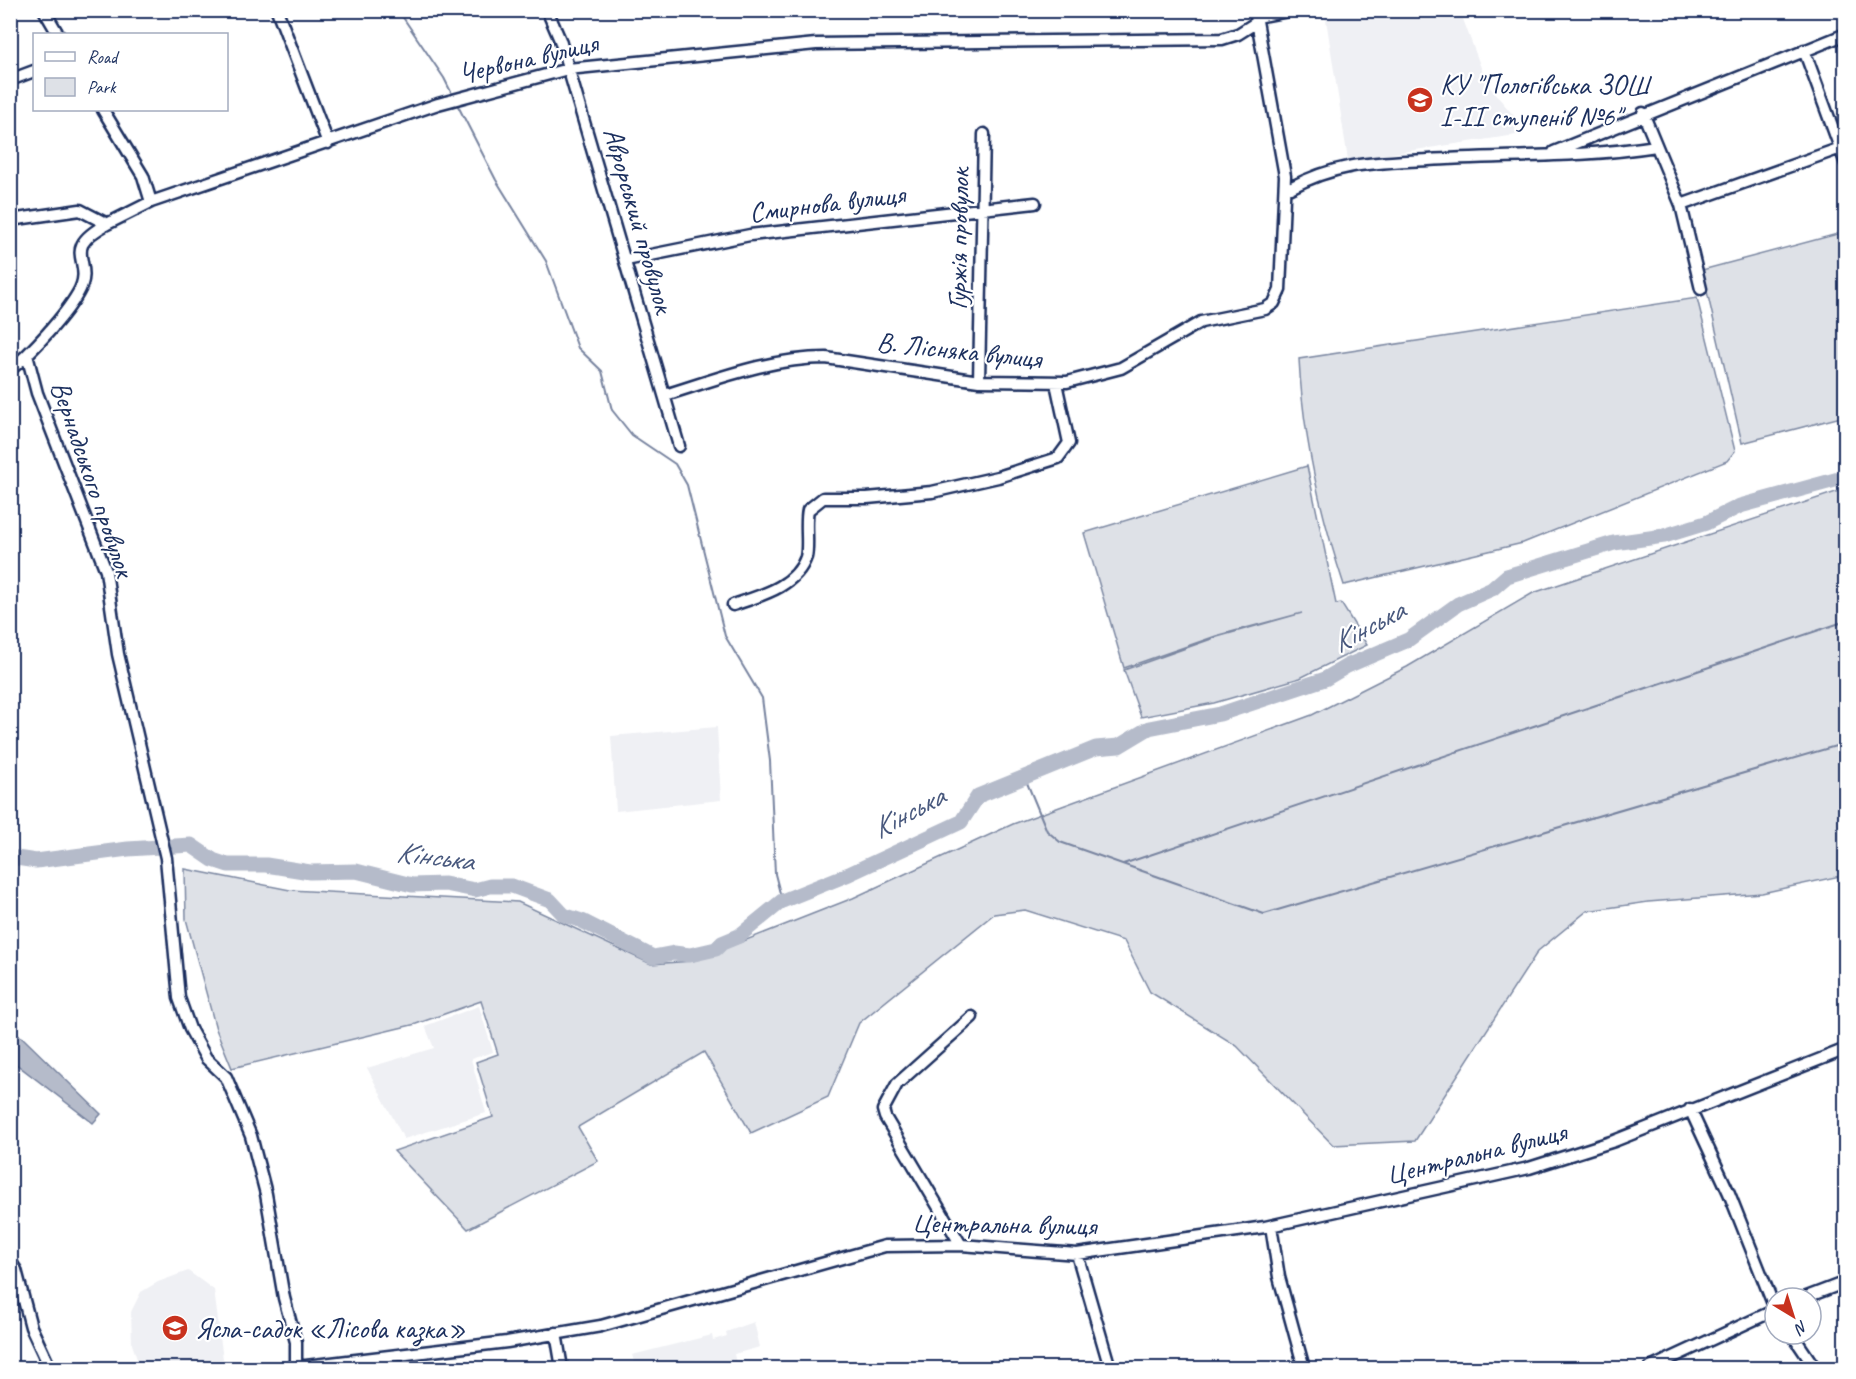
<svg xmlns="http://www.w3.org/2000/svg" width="1856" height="1379" font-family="Caveat,sans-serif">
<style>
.built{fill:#eff0f4}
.green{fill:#dee1e7;stroke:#7c88a2;stroke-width:1.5}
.water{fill:#b5bbca;stroke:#77839f;stroke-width:1.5}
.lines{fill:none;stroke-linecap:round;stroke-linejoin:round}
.stream{stroke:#77839f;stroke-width:2}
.river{stroke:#b5bbca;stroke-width:15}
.minor-casing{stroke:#1b2f5e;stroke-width:15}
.minor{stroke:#fff;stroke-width:10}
.labels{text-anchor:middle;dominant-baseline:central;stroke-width:4.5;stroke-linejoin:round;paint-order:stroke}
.street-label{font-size:28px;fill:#1b2f5e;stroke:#fff}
.poi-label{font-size:28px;fill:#1b2f5e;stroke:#fff;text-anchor:start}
.water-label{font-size:30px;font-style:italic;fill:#49597e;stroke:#fff}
</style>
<rect width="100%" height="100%" fill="#fff"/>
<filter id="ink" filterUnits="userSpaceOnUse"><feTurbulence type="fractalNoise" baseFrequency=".0167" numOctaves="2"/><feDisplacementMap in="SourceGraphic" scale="12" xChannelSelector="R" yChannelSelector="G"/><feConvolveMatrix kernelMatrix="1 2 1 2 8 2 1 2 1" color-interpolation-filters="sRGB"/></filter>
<g filter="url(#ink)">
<path class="built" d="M1336,11H1460L1487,84L1514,116L1516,135L1348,160L1325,13Z
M717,727L721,800L616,811L611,736Z
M479,1006L493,1052L471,1059L486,1113L404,1139L367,1068L434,1048L425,1026Z
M188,1271L214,1290L224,1367L140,1368L132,1344L131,1312L141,1292L158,1282Z
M754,1322L760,1347L734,1354L737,1368H700L698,1360L673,1366V1368H636L632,1355L712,1335L713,1340L727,1336L726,1332Z"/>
<path class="green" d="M1845,232V416L1742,443L1702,270Z
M1697,298L1735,451L1727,461L1523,543L1344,585C1320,513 1303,436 1299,359Z
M1307,466L1336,604L1341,603L1367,645L1300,678L1214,703L1141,717L1124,670L1217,637L1302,613L1216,636L1124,668L1084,533Z
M1845,489V875L1762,893L1648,902L1587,911L1538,951L1415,1141L1333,1145L1237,1046L1150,992L1124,941L1025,910L994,914L859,1023L828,1097L751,1133L704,1052L578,1127L598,1161L468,1229L394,1151L493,1117L476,1062L498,1054L481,1001L416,1024L232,1068L216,1029L186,919L185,869L290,890L518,902L651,964L693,961L853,898L1013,824L1312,715L1407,667L1533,593Z"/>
<path class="water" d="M10,1031L22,1037L101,1114L93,1123L11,1060Z"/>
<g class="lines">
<path class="stream" d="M398,10L444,78L453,96
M457,104L496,180L546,261L578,348L602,371L612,410L632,435L675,464L687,485L725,636L762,698L770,761L775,874L782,901
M1025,778L1047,831L1060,842L1264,914L1846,743
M1123,864L1846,621"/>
<path class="river" d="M10,857L36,861L128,849L191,845L213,860L228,865H266L310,872L356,871L412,885L445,884L475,890L490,886H512L550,900L564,915L582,921L653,957L674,953L690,955L716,949L722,943L739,936L782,901L849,874L961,822L978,796L1096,748L1119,746L1149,728L1220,714L1325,679L1347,666L1408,640L1458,604L1492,589L1507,576L1614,543L1664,536L1706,523L1740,506L1846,477"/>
<defs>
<path id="minor" d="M44,10L58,34
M277,10L328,143
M547,10L560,40L679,446
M1257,17L1294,10
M1804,50L1846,164
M10,80L34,71
M103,110L143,176L151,202
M1643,113L1681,205L1701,289
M1554,152L1846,34
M1285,188H1290C1339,162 1374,163 1428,160C1504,155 1581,158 1656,146
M1681,205L1838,149
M10,220L80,210L107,224L151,202L438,104L568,69L816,44L1222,39L1238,34L1257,22
M626,260L750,235L1035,203
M27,355L37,393L106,571L118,654L166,858L179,998L190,1029L206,1058L226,1077L251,1136L266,1194L284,1298L296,1342V1367
M10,370C31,353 65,316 78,293C97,260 57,251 107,224
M979,381L984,134
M665,395C717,379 770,358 826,358L979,381L1067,382L1121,368L1201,322L1265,309L1274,303L1280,290L1285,176L1255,10
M733,605C759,596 796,587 806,557C809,546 805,523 808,510L823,498H867L932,492L998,477L1058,458L1069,443L1056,383
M1690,1109L1729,1193L1775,1309
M1271,1226L1279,1277L1304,1368
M961,1245L885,1117L883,1110L897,1084L972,1017
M1077,1254L1110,1368
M10,1261L16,1270L31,1327L50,1368
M1804,1298L1846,1282
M556,1333L562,1368
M1792,1334L1815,1368
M289,1368L507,1342L601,1326L885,1246L961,1245L1077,1254L1265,1227L1529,1168L1614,1141L1846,1049
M1650,1368L1775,1310"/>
</defs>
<use href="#minor" class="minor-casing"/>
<use href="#minor" class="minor"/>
</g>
</g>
<defs>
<symbol id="school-disc" viewBox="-11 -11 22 22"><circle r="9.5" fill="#c8321e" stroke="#fff"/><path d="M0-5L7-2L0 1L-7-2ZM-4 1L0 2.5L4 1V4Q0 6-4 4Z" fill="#fff"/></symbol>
</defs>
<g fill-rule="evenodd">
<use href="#school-disc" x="1405" y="85" width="30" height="30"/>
<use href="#school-disc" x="160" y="1313" width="30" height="30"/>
</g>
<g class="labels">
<g class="street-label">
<text transform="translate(528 58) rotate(-13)">Червона вулиця</text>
<text transform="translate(827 203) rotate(-7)">Смирнова вулиця</text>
<text transform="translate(639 220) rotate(74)">Аврорський провулок</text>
<text transform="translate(958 239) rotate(-89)">Гуржія провулок</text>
<text transform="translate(959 350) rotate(6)">В. Лісняка вулиця</text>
<text transform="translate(93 479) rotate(71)">Вернадського провулок</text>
<text transform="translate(1476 1153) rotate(-14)">Центральна вулиця</text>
<text transform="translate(1004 1224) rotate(1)">Центральна вулиця</text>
</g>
<g class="poi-label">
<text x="1440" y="84">КУ "Пологівська ЗОШ<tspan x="1440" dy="32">І-ІІ ступенів №6"</tspan></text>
<text x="195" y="1328">Ясла-садок «Лісова казка»</text>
</g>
<g class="water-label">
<text transform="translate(1368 626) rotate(-28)">Кінська</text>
<text transform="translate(908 812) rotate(-28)">Кінська</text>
<text transform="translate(435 856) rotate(7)">Кінська</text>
</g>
</g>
<rect width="1856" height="1379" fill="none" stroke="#fff" stroke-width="36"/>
<rect x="18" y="18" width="1820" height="1343" fill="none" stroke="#1b2f5e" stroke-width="2" filter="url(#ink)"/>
<rect x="33" y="33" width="195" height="78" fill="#ffffff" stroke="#a4acbf" stroke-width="1.5"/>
<rect x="45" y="52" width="30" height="9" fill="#ffffff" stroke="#a4acbf" stroke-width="1.5"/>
<text x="87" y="63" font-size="18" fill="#1b2f5e">Road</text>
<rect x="45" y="78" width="30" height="18" fill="#dee1e7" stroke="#a4acbf" stroke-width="1.5"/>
<text x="87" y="93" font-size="18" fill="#1b2f5e">Park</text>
<g transform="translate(1793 1316) rotate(142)"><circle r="28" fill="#ffffff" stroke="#a4acbf" stroke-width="1.5"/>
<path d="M0-4.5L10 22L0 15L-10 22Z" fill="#c8321e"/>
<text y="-9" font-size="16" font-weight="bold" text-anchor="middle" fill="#1b2f5e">N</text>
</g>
</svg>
